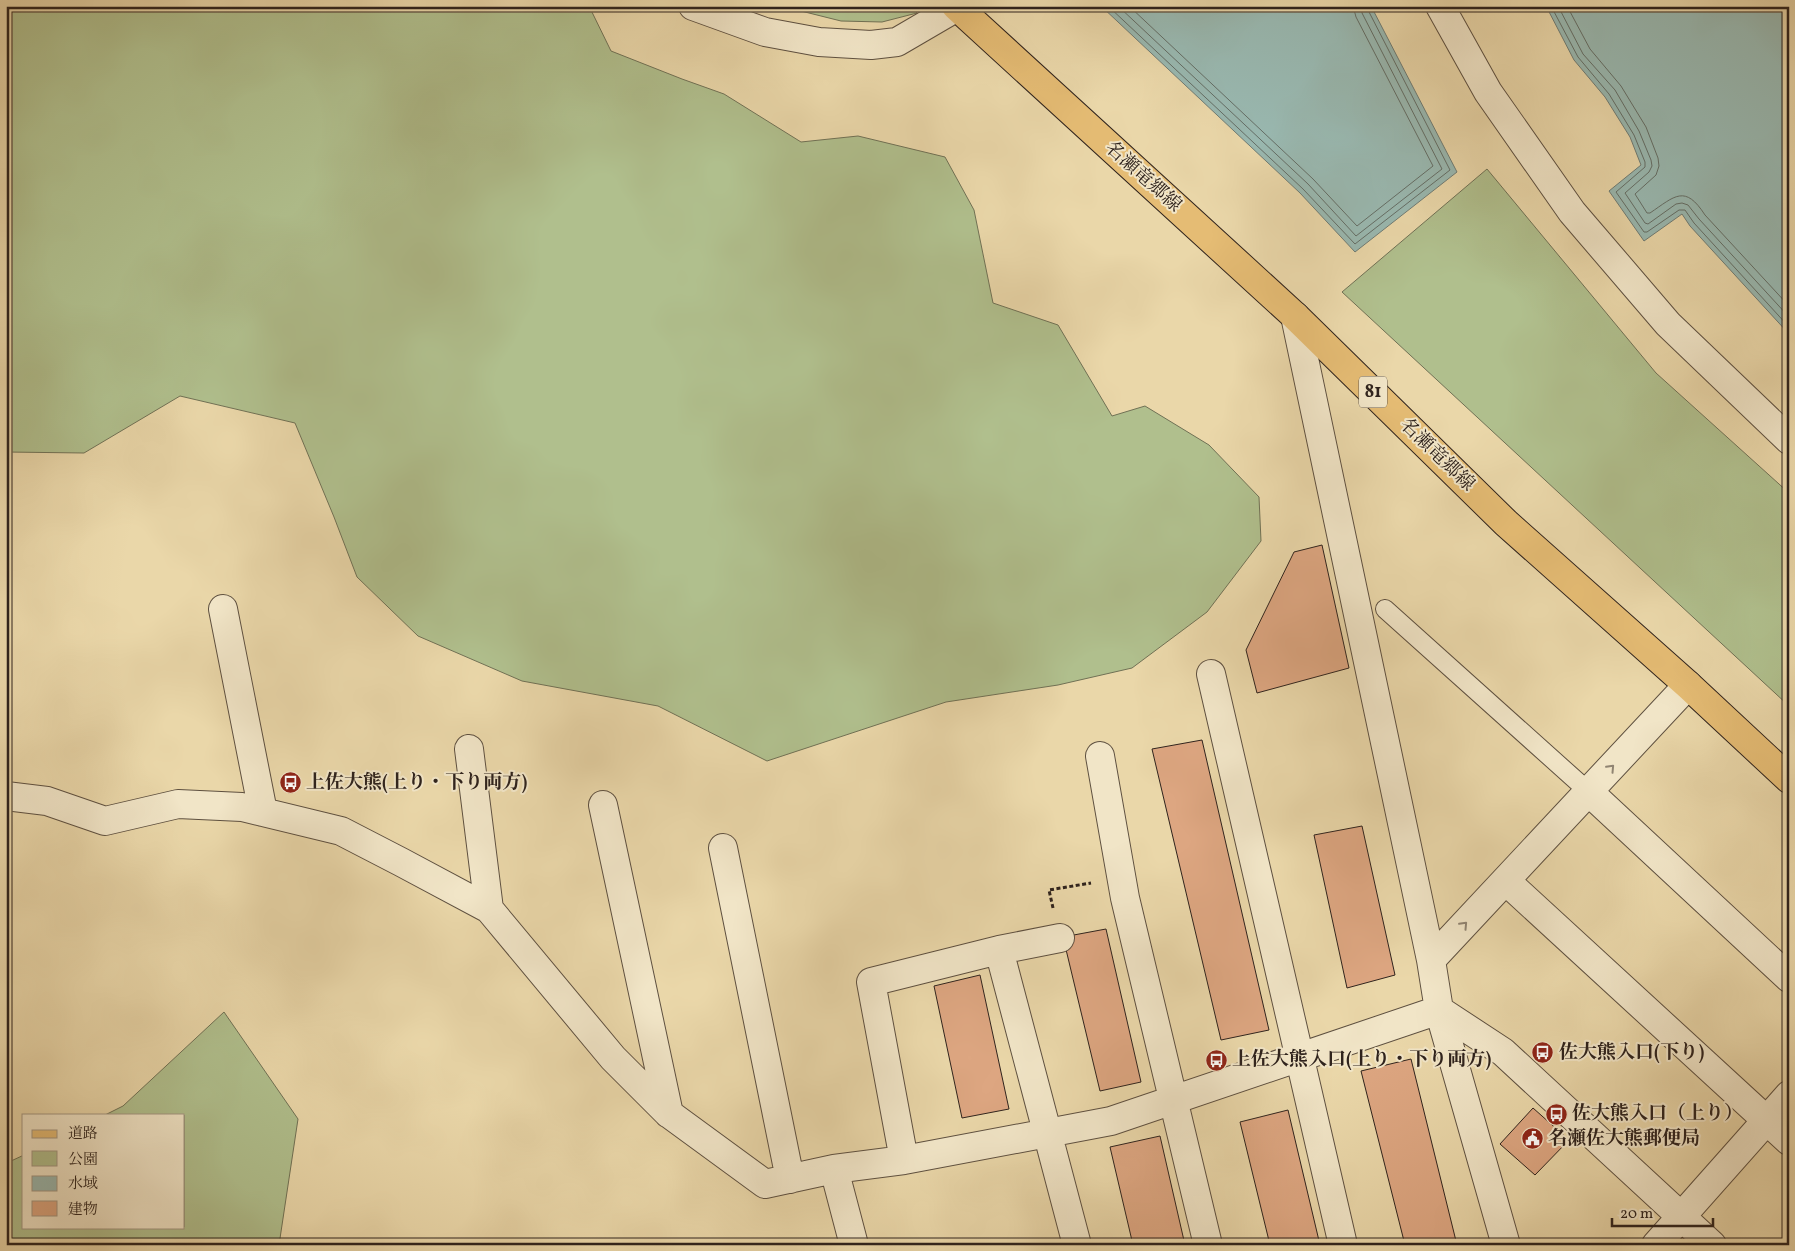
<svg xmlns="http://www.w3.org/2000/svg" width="1795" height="1251" font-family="Vollkorn,'Noto Serif JP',serif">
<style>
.green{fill:#b0bf8d;stroke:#707155}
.water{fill:#99b8b0;stroke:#6f7c75}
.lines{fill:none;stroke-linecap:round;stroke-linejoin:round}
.shore{stroke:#646e66;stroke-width:1}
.building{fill:#dda681;stroke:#2f231d}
.service-casing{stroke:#5e5040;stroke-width:20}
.minor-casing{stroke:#5e5040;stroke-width:30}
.tertiary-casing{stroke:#5e5040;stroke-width:30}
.primary-casing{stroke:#2f231d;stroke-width:30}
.path{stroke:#2f231d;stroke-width:3;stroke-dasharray:4 2.5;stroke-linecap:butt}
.service{stroke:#f1e5c7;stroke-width:18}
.minor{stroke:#f1e5c7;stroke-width:28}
.tertiary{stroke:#f1e5c7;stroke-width:28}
.primary{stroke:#e5bc74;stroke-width:28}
.oneway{stroke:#908472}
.labels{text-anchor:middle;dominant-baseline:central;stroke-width:4;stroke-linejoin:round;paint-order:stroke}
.shield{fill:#f1e5c7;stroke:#695d50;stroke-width:1}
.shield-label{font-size:18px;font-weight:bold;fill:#2f231d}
.street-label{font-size:19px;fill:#2f231d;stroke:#f1e5c7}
.poi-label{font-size:19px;font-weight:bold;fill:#2f231d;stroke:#f1e5c7;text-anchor:start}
</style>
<rect width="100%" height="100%" fill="#ead7a9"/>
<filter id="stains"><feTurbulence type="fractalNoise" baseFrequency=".004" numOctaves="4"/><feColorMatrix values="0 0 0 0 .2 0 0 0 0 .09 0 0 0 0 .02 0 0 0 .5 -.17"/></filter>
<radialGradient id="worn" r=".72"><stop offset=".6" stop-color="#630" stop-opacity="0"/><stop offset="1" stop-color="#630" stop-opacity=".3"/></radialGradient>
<path class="green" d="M6,6H589L611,51L682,79L724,94L801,142L858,136L945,157L974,210L993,303L1058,325L1112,416L1145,406L1209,445L1259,497L1261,541L1207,612L1132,668L1058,685L946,702L767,761L658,706L522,681L418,636L357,577L334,517L295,423L180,396L84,453L6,452Z
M781,6H910L917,13L882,22L841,21Z
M1487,169L1656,373L1789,493V706L1342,292Z
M224,1012L298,1119L279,1245H6V1170L11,1161L24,1155V1227H184V1115H105L123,1106Z"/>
<path class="water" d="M1101,6H1371L1457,172L1355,252L1300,193Z
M1546,6H1789V334L1690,226L1682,214L1644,241L1609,191L1641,165L1630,137L1605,97L1574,60Z"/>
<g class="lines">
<path class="shore" d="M1108,6L1303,189L1355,244L1450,170L1368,10L1367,6
M1118,6L1308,184L1356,236L1442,169L1362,13L1361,6
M1129,6L1313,179L1357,226L1433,166L1356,17L1353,6
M1551,6L1578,57L1609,94L1634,135L1645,162V167L1616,192L1644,232H1647L1679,210H1685L1694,223L1789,327
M1558,6L1583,54L1615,90L1639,131L1651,160L1652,166L1649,172L1625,193L1645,223L1648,224L1676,204L1682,203L1688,205L1699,219L1789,317
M1567,6L1590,49L1621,86L1646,127L1658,158L1659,166L1656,175L1635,194L1647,213H1650C1675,196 1685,184 1705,215L1789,306"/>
</g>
<path class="building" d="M1322,545L1349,668L1257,693L1246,650L1294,552Z
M1202,740L1269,1030L1221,1040L1152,749Z
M1362,826L1395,975L1347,988L1314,835Z
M1106,929L1141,1082L1100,1091L1063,937Z
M980,975L1009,1109L962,1118L934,986Z
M1411,1059L1457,1245H1405L1361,1071Z
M1533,1108L1569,1140L1535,1175L1500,1144Z
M1288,1110L1320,1245H1270L1240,1122Z
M1160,1136L1185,1245H1133L1110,1147Z"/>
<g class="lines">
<defs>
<path id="service" d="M1385,609L1589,792"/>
<path id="minor" d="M693,6L765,32L819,42L871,45L897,42L957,7
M1295,316L1431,960L1439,1010L1506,1245
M223,609L263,812
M1211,674L1343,1245
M469,749L489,909
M1100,756L1125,898L1208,1245
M1589,792L1789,978
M6,796L47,801L105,821L178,804L242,807L341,831L401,862L489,909L613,1058L668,1113L765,1184L834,1169L904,1160L1111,1121L1439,1010
M603,805L669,1114
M723,848L790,1179
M1506,881L1789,1141
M999,950L1077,1245
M1431,960L1688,685
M1439,1010L1503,1052L1712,1245
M904,1160L871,982L999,950L1060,938
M834,1169L854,1245
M1656,1245L1789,1095"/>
<path id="tertiary" d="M1440,6L1488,92L1572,212L1668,324L1789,440"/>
<path id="primary" d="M956,6L1295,316L1506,523L1688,685L1789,779"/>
</defs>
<use href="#service" class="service-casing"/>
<use href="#minor" class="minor-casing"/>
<use href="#tertiary" class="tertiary-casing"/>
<use href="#primary" class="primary-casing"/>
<path class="path" d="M1053,908L1049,890L1091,883"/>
<use href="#service" class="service"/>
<use href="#minor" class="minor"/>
<use href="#tertiary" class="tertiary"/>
<use href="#primary" class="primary"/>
</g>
<defs><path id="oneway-chevron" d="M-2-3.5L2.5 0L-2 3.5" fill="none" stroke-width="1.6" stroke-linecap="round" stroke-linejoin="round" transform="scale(1.25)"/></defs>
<g class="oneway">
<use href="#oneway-chevron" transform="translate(1611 768) rotate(-47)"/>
<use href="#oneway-chevron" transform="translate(1464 925) rotate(-47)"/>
</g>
<defs>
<symbol id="bus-disc" viewBox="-11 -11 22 22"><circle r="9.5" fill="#8f2418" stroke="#f1e5c7"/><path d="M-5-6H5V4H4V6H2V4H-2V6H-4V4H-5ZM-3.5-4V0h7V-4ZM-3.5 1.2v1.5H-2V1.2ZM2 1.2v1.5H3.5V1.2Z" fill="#fff"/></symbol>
<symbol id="civic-disc" viewBox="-11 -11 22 22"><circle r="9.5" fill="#8f2418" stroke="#f1e5c7"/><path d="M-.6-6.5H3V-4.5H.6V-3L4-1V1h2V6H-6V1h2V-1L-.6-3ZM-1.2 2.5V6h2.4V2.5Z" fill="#fff"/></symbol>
</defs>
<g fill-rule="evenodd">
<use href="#bus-disc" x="278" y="770" width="25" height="25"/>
<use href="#bus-disc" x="1530" y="1040" width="25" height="25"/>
<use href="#bus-disc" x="1204" y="1048" width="25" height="25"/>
<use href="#bus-disc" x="1544" y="1102" width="25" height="25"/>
<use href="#civic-disc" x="1520" y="1126" width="25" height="25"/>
</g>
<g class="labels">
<rect class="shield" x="1359" y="376.5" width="28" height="31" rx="4"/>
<g class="shield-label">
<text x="1373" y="392">81</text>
</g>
<g class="street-label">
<text transform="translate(1143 177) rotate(42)">名瀬竜郷線</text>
<text transform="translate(1437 455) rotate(44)">名瀬竜郷線</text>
</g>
<g class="poi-label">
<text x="306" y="783">上佐大熊(上り・下り両方)</text>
<text x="1559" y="1053">佐大熊入口(下り)</text>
<text x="1232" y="1060">上佐大熊入口(上り・下り両方)</text>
<text x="1572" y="1114">佐大熊入口（上り）</text>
<text x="1548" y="1139">名瀬佐大熊郵便局</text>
</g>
</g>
<rect width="1795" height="1251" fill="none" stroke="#ead7a9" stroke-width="25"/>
<rect x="8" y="8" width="1780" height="1236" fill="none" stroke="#2f231d" stroke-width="2.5"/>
<rect x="12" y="12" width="1770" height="1226" fill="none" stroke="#2f231d"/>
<rect x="22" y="1114" width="162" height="115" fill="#f1e5c7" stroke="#a39783"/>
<rect x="32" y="1130" width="25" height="8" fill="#e5bc74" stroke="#a39783"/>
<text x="68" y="1138" font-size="15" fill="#2f231d">道路</text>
<rect x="32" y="1151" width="25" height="15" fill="#b0bf8d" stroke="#a39783"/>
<text x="68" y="1164" font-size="15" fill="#2f231d">公園</text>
<rect x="32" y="1176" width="25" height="15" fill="#99b8b0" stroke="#a39783"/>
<text x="68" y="1188" font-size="15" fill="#2f231d">水域</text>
<rect x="32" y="1201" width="25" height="15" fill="#dda681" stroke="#a39783"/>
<text x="68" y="1214" font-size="15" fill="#2f231d">建物</text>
<path d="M1612 1218v8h101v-8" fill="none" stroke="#2f231d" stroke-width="2.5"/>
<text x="1620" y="1218" font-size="15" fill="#2f231d" stroke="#f1e5c7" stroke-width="4" paint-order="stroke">20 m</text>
<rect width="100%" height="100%" filter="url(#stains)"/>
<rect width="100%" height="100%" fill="url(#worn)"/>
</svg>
